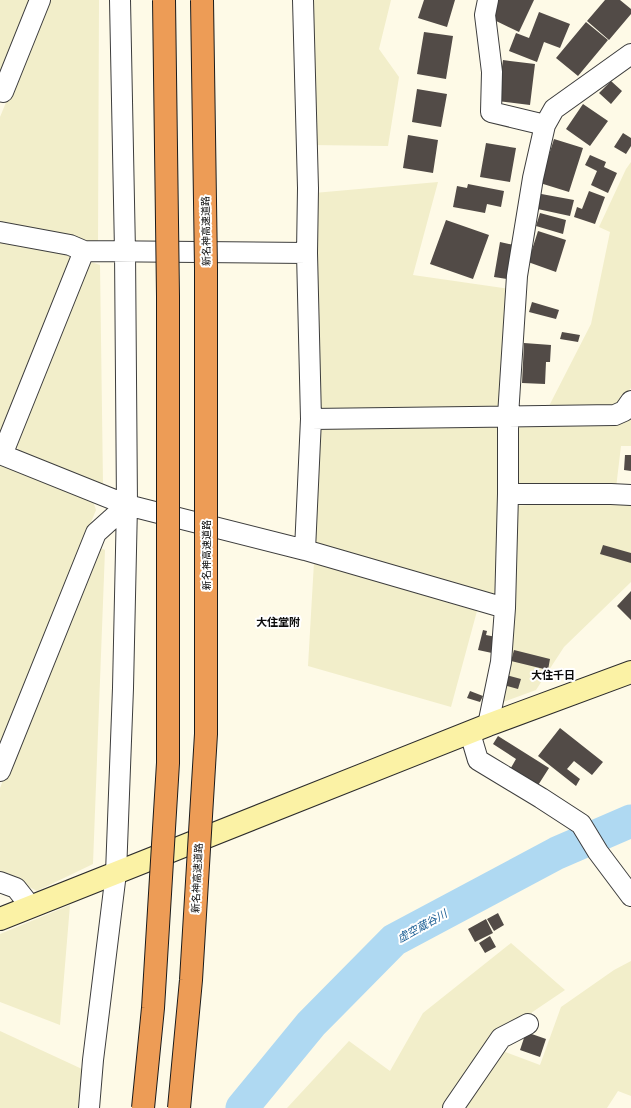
<svg xmlns="http://www.w3.org/2000/svg" width="631" height="1108" font-family="Merriweather,'Noto Sans JP',serif">
<style>
.farmland{fill:#f2eeca}
.lines{fill:none;stroke-linecap:round;stroke-linejoin:round}
.river{stroke:#afd9f2;stroke-width:33}
.building{fill:#524b47}
.street-casing{stroke:#3d3d3d;stroke-width:22}
.secondary-casing{stroke:#2c2c2c;stroke-width:24}
.street{stroke:#fff;stroke-width:20}
.secondary{stroke:#fbf2a5;stroke-width:22}
.highway-bridge-casing{stroke:#1b1b1b;stroke-width:24;stroke-linecap:butt}
.highway-bridge{stroke:#ed9c56;stroke-width:22}
.labels{text-anchor:middle;dominant-baseline:central;stroke-width:4;stroke-linejoin:round;paint-order:stroke}
.street-label{font-size:10px;fill:#0a0a0a;stroke:#fff}
.neighbourhood-label{font-size:11px;font-weight:bold;fill:#0a0a0a;stroke:#fff}
.water-label{font-size:11px;font-style:italic;fill:#1b5e94;stroke:#fff}
</style>
<rect width="100%" height="100%" fill="#fefae7"/>
<path class="farmland" d="M0,0H31L8,59L0,70Z
M48,0H99L98,244L0,223V117Z
M308,0H391L379,49L399,77L388,146L310,145Z
M631,162V388L616,407L549,406L591,324L610,232L599,227L626,169Z
M438,182L413,275L510,289L501,412L315,414L314,193Z
M0,237L67,252L72,260L4,428L0,432Z
M88,261L100,265L103,484L19,451L14,440Z
M631,406V446H621L616,488L514,490L515,418Z
M501,426L498,603L316,549L315,428Z
M0,461L92,498L96,510L0,748Z
M599,500L631,501V582L564,647L536,690L498,704L513,506Z
M96,546L105,550L93,864L37,891L0,872V788Z
M314,562L477,611L451,707L308,666Z
M70,905L60,1025L0,1002V934Z
M511,943L565,990L500,1034L445,1108H287L349,1041L390,1071L423,1013Z
M631,961V1096L618,1091L607,1108H456L500,1050L540,1065L561,1007L614,970Z
M0,1031L82,1069L78,1108H0Z"/>
<g class="lines">
<path class="river" d="M242,1108L311,1024L394,940L557,853L631,821"/>
</g>
<path class="building" d="M424,0H455L447,27L418,18Z
M498,0H534L519,32L490,18Z
M605,0H620L631,9V14L609,40L587,21Z
M539,12L570,24L560,48L544,42L537,62L509,51L516,33L529,38Z
M586,22L608,40L578,76L556,58Z
M424,32L453,36L446,79L417,74Z
M503,60L535,64L530,105L497,101Z
M611,81L622,91L611,104L599,93Z
M417,89L447,94L441,127L412,122Z
M583,104L608,121L590,146L566,129Z
M623,133L631,138V146L626,154L614,147Z
M408,135L438,140L433,173L403,168Z
M554,139L583,148L569,192L540,183Z
M486,143L516,148L510,182L480,177Z
M590,155L606,162L604,167L617,173L608,193L591,185L597,171L585,165Z
M468,184L504,191L501,207L487,204L485,213L453,207L457,186L467,188Z
M589,191L605,197L595,224L574,217L577,207L582,209Z
M536,193L574,200L570,216L533,208Z
M540,213L566,220L563,234L536,226Z
M446,220L489,235L473,279L430,264Z
M538,231L566,240L556,272L528,262Z
M500,242L514,245L507,279L494,277Z
M532,302L559,310L556,319L529,312Z
M562,332L580,335L578,342L560,339Z
M524,343L551,345L550,362H546L545,384L522,383Z
M625,455H631V471L624,470Z
M603,545L631,553V563L600,554Z
M631,591V620L617,606Z
M483,630L487,631L486,635L496,637L492,653L478,650Z
M514,650L550,659L548,670L511,661Z
M506,675L521,679L518,689L503,685Z
M470,691L483,696L480,702L467,698Z
M560,728L603,762L592,775L574,761L567,769L580,779L576,786L538,756Z
M498,736L549,768L535,790L508,773L516,759L493,744Z
M498,913L504,925L494,931L487,919Z
M486,919L493,933L475,942L468,929Z
M490,936L496,947L485,953L479,943Z
M526,1032L546,1039L540,1057L520,1050Z"/>
<g class="lines">
<defs>
<path id="street" d="M303,0L308,188L307,253L311,419L615,415L624,411L631,401
M488,0L485,15L492,72L491,112L545,125
M0,91L3,92L40,0
M0,232L70,245L84,251L2,455
M84,251L307,253
M0,454L127,505L305,550L505,608
M508,494H611L631,495
M305,550L311,419
M488,725L501,662L505,608L508,494V416L517,276L533,178L545,125L554,109L631,54
M470,733L478,760L541,798L581,824L598,852L631,896
M0,771L96,533L127,505
M0,882L16,888L31,907
M89,1108L93,1060L116,873L123,688L127,505L125,251L120,0
M453,1108L501,1038L528,1024"/>
<path id="secondary" d="M0,919L488,725L631,672"/>
</defs>
<use href="#street" class="street-casing"/>
<use href="#secondary" class="secondary-casing"/>
<use href="#street" class="street"/>
<use href="#secondary" class="secondary"/>
<defs>
<path id="highway-bridge" d="M143,1108L153,1008L168,763V296L164,0
M179,1108L191,980L206,734V268L202,0"/>
</defs>
<use href="#highway-bridge" class="highway-bridge-casing"/>
<use href="#highway-bridge" class="highway-bridge"/>
</g>
<g class="labels">
<g class="street-label">
<text transform="translate(206 231) rotate(-91)">新名神高速道路</text>
<text transform="translate(206 555) rotate(-90)">新名神高速道路</text>
<text transform="translate(197 878) rotate(-87)">新名神高速道路</text>
</g>
<g class="neighbourhood-label">
<text x="278" y="622">大住堂附</text>
<text x="553" y="675">大住千日</text>
</g>
<g class="water-label">
<text transform="translate(422 926) rotate(-29)">虚空蔵谷川</text>
</g>
</g>
</svg>
